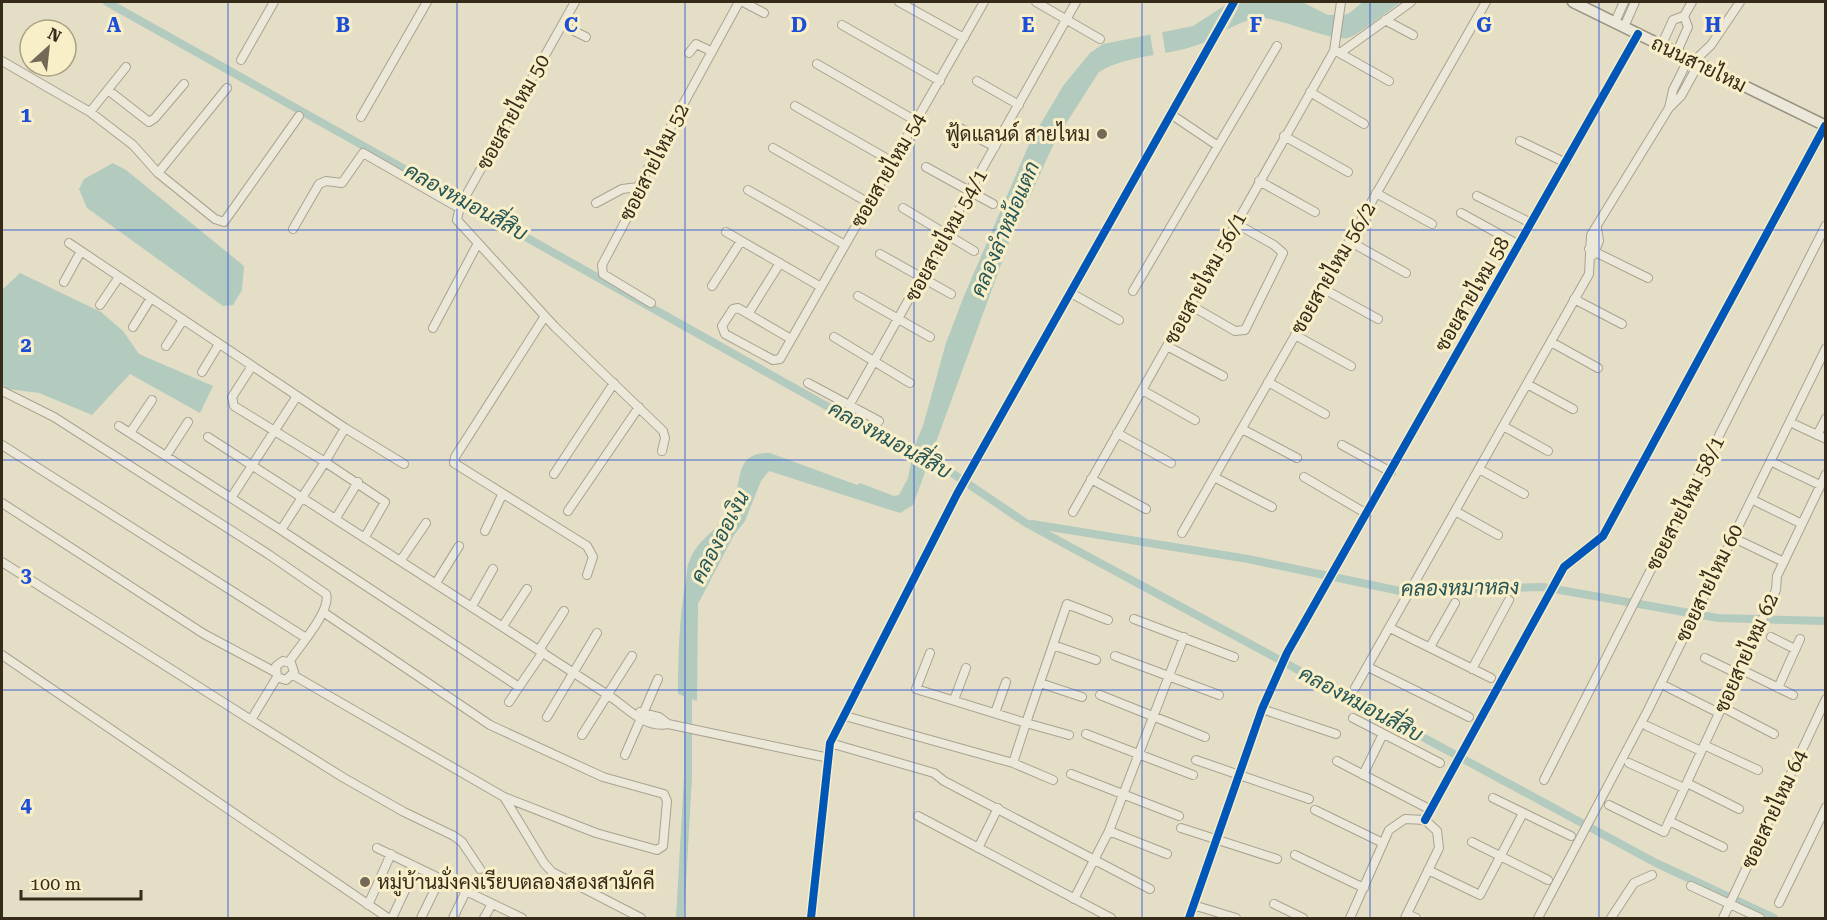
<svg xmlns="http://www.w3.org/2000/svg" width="1827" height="920" font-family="'Roboto Serif',Sarabun,serif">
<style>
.water{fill:#b3cabe}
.pier{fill:#e4dec6}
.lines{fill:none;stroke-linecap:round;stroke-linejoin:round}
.canal{stroke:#b3cabe;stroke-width:8}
.minor-casing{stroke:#a8a290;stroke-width:10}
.secondary-casing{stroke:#989180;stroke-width:13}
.minor{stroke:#ebe7d9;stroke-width:8}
.secondary{stroke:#ebe7d9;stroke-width:10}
.cycleway-casing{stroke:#f8efc9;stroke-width:11}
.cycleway{stroke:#0057b8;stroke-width:8}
.grid{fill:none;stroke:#1d4ed8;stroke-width:1.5;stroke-opacity:0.55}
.poi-dot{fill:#736956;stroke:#f8efc9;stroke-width:2}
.labels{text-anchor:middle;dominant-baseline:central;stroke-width:6;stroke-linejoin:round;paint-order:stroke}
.street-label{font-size:20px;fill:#362a19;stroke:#f8efc9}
.poi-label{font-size:20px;fill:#362a19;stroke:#f8efc9;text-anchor:end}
.water-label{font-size:21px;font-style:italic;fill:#275657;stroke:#f8efc9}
.grid-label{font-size:20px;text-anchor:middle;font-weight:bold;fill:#1d4ed8;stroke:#f8efc9;stroke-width:6;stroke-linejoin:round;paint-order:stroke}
</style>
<rect width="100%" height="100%" fill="#e4dec6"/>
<path class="water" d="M1245,2H1302L1328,15L1348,14L1363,2H1401C1389,10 1360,34 1348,38C1335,42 1284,20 1264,18C1243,17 1222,34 1205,42C1171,57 1130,53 1099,72L1056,139L1010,240L913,505L900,513L769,471L761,481L745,521L734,535L698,604L697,701L678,694C678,656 679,622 685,585C687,577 686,569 689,562C698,535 725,529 734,500C742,477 736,452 770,453L857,485L860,483L894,496L899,495L908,478L914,447L923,426L946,343L964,296L1030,142L1063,86L1090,53L1103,44L1193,26L1224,6Z
M113,163L126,170L244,266L242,290L233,305L223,306L87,208L79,189L84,179Z
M20,273L101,312L123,331L139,354L213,386L200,413L130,374L92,415L39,393L8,389L2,384V290Z"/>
<path class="pier" d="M1226,3L1238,8L1224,35L1207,44L1204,43Z
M1162,31L1166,56L1154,58L1150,33Z"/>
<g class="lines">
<path class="canal" d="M107,2L921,459L952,473L1026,523L1656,863L1774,918
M1032,524L1248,559L1400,591L1543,587L1718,618L1826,621
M680,918L688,777V688"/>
<defs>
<path id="minor" d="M575,2L460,206L457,220L555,327L663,431L665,438L662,451
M743,2L764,13
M899,2L964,38
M1036,2L1100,39
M1385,20L1413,35
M1615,22L1624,2
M562,25L586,37
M842,25L940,81
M1624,27L1635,2
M1661,46L1673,20L1684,16L1692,2
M1336,51L1389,81
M689,53L696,44L711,51
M1340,53L1411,2
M1676,54L1688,27L1684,16
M241,60L274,2
M2,61L90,112L126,67
M1693,62L1711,45L1740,2
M817,64L916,121
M977,81L1019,105
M108,90L149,122L155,118L184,84
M1310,92L1364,124
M795,106L893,162
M1669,108L1673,90L1688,60
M90,112L133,145L158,173L227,88
M361,117L427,2
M952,124L995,147
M1284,136L1348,172
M1520,141L1566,163
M1218,146L1277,46
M773,148L869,203
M926,167L993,204
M158,173L215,219L224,222L299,116
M1259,181L1315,212
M748,190L845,245
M1376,193L1432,224
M1477,196L1531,223
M596,203L622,189L638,187
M903,208L974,251
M1461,213L1519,245
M293,229L319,184L326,181L342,183L363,153L459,208
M726,232L821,287
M1349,241L1406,273
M69,243L345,428L404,464
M1589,249L1648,278
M880,254L951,294
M1593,255L1599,241L1597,228
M64,282L81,251
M712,286L741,241
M1322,288L1378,319
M1133,291L1218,146L1172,115
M1071,293L1119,320
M858,296L930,337
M1574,299L1622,324
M651,303L603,274L602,265L635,203L638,187L739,2
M100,305L119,277
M1190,305L1235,331L1245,330L1283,253L1274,245L1235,223
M748,314L780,263
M545,316L455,457L454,463L587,546L593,557L587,575
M133,327L151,298
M433,328L478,243
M1295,335L1351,366
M834,337L910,383
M791,339L738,308L733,309L722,326L725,334L773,360L780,359L984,2
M1551,342L1598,368
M166,346L183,320
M1167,346L1223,376
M252,366L232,397L234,406L325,462L345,428
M202,372L219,344
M1268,382L1325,414
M808,383L879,421
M1527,384L1573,409
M1142,390L1195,420
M2,391L54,417L268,554L326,594C332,610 298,648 289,662
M850,404L1076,2
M1796,425L1826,439
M119,426L281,530
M1503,426L1548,451
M1242,429L1297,458
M130,433L152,400
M1117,433L1171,463
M1817,435L1826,418
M208,437L608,695C627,707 644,729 668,724L829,758
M2,445L306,638
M1342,445L1391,472
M166,456L188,422
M1776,464L1820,485
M1479,469L1524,494
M554,474L614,383
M1214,477L1272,507
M1304,477L1367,514
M1091,479L1146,509
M231,498L297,396
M1757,502L1802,524
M2,503L204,634L275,672
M568,511L639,407
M1455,511L1498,535
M1073,512L1334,51L1341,2
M336,518L358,482
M485,531L502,495
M1182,533L1486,2
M365,537L385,502L325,462L281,530L519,687L543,652
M1738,540L1784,562
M401,560L426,523
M2,562L251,720
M436,583L459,546
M472,606L493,569
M323,612L490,725L603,777L664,794L667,801L663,846L657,850L596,833L504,797
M1134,619L1234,657
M503,626L527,589
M1390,628L1491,678
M1771,637L1795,649
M1053,645L1096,660
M1430,647L1455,603
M539,650L564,611
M930,653L916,689L1026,723L1013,763
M2,655L388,918
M1115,656L1219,695
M1705,658L1738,674
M1368,667L1469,717
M1472,669L1509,600
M1740,669L1793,695
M293,675L504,797L544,863L552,872L641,918
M277,677L286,680L294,672L291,663L283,661L276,666L277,677L251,720L344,778L404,812L454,836L462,842L480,869
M1040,683L1082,697
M1667,687L1719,713
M1355,688L1589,274L1591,235L1669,108L1681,96L1698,65
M1778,688L1800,639
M1100,695L1205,737
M954,700L966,668
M509,702L519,687
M1722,707L1774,734
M1262,709L1336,734
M640,712L659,717L668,724
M995,713L1006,682
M845,716L1013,763L1053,780
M547,717L597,633
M1353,718L1440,763
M1647,726L1701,751
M1086,734L1193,775
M582,735L632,656
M1069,735L1026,723L1067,604L1108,620
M830,743L934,773L944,781L1150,889
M1704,745L1758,770
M625,755L658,679
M1196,760L1309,799
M1337,761L1431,810
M1629,763L1684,788
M1071,774L1179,816
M1363,775L1383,734
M1544,780L1826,225
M1687,783L1739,809
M1493,798L1571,836
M1609,805L1664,832L1776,590L1777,576L1826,474
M1315,810L1383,843
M918,816L1111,918
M1425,820L1564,567L1603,536L1825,126
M1669,821L1723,847
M1181,828L1277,859
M1109,831L1167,854
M1472,842L1548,880
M377,848L522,918
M978,848L998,808
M1295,855L1364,888
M1428,870L1480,895L1523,813
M1691,886L1760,918
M1074,899L1109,831L1184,637
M1779,903L1826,807
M1274,904L1303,918
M368,905L391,854
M1193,905L1236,918
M1407,914L1416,918
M392,918L416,867
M421,918L440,879
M453,918L466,891
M484,918L492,904
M811,918L830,743L957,494L1234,2
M1189,918L1262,709L1287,653L1638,34
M1350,918L1389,830L1405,819L1425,820L1437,831L1439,848L1405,918
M1538,918L1648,710L1826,348
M1611,918L1634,883L1652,875
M1723,918L1826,699"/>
<path id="secondary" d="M1573,2L1826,126"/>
</defs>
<use href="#minor" class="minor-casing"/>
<use href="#secondary" class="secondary-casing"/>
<use href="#minor" class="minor"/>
<use href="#secondary" class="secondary"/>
<defs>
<path id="cycleway" d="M1425,820L1564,567L1603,536L1825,126
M811,918L830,743L957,494L1234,2
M1189,918L1262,709L1287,653L1638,34"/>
</defs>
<use href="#cycleway" class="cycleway-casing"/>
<use href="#cycleway" class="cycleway"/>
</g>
<path class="grid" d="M228,2V918M457,2V918M685,2V918M914,2V918M1142,2V918M1370,2V918M1599,2V918M2,230H1826M2,460H1826M2,690H1826"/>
<g class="poi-dot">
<circle cx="1102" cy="134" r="6"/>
<circle cx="365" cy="882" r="6"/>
</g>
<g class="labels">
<g class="street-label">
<text transform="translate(1699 64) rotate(26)">ถนนสายไหม</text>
<text transform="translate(513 112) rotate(-61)">ซอยสายไหม 50</text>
<text transform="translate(654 162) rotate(-63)">ซอยสายไหม 52</text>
<text transform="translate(888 170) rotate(-60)">ซอยสายไหม 54</text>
<text transform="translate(946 235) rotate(-61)">ซอยสายไหม 54/1</text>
<text transform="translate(1333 268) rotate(-60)">ซอยสายไหม 56/2</text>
<text transform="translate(1205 278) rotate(-61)">ซอยสายไหม 56/1</text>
<text transform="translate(1472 294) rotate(-60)">ซอยสายไหม 58</text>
<text transform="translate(1685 503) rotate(-63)">ซอยสายไหม 58/1</text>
<text transform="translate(1709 583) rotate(-64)">ซอยสายไหม 60</text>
<text transform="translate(1746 653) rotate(-66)">ซอยสายไหม 62</text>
<text transform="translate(1774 809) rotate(-65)">ซอยสายไหม 64</text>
</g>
<g class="poi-label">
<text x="1090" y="134">ฟู้ดแลนด์ สายไหม</text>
<text x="377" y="882" text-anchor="start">หมู่บ้านมั่งคงเรียบตลองสองสามัคคี</text>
</g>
<g class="water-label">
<text transform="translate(466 202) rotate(29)">คลองหมอนสี่สิบ</text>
<text transform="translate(1005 229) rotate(-67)">คลองลำหม้อแตก</text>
<text transform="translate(890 440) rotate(29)">คลองหมอนสี่สิบ</text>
<text transform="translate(720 537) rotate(-62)">คลองออเงิน</text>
<text transform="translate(1460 588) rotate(-1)">คลองหมาหลง</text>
<text transform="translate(1361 704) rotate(28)">คลองหมอนสี่สิบ</text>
</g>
</g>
<g class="grid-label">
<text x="114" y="32">A</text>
<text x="343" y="32">B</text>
<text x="571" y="32">C</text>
<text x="799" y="32">D</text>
<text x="1028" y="32">E</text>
<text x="1256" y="32">F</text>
<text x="1484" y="32">G</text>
<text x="1713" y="32">H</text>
<text x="26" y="122">1</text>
<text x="26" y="352">2</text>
<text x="26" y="582">3</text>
<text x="26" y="812">4</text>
</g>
<rect width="1827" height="920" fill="none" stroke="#362a19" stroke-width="6"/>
<g transform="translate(48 48) rotate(27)"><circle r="28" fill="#f8efc9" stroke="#aaa083" stroke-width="1.5"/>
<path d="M0-4.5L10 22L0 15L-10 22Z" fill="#736956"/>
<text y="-9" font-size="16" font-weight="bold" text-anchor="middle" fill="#362a19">N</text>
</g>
<path d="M21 890v9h120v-9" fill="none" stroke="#362a19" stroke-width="3"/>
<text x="30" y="890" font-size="18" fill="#362a19" stroke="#f8efc9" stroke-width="4.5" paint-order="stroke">100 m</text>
</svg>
